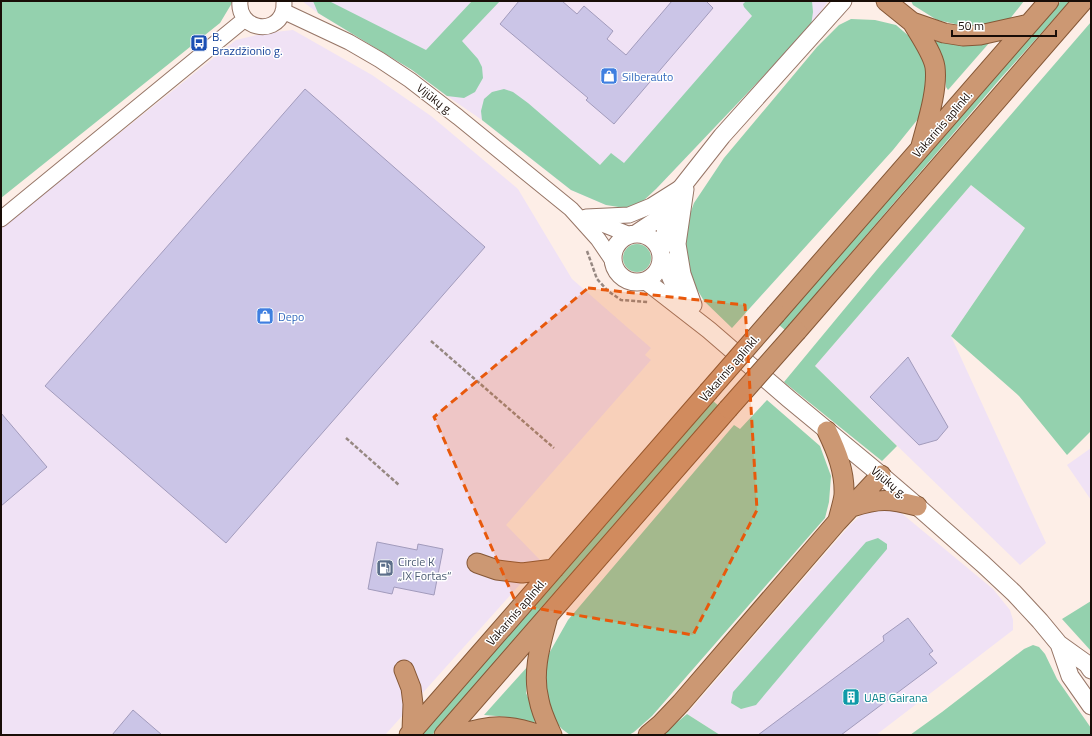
<svg xmlns="http://www.w3.org/2000/svg" width="1092" height="736" font-family="'Titillium Web',sans-serif">
<style>
.commercial{fill:#f0e2f5}
.green{fill:#94d1ae}
.building{fill:#cbc5e7;stroke:#a29bbc}
.lines{fill:none;stroke-linecap:round;stroke-linejoin:round}
.tertiary-casing{stroke:#967566;stroke-width:17}
.secondary-casing{stroke:#967566;stroke-width:19}
.trunk-casing{stroke:#855736;stroke-width:21}
.path{stroke:#968882;stroke-width:2.5;stroke-dasharray:4 2;stroke-linecap:butt}
.tertiary{stroke:#fff;stroke-width:15}
.secondary{stroke:#fff;stroke-width:17}
.trunk{stroke:#cc9873;stroke-width:19}
.trunk-bridge-casing{stroke:#855736;stroke-width:21;stroke-linecap:butt}
.trunk-bridge{stroke:#cc9873;stroke-width:19}
.marked{fill:#e8590c;fill-opacity:0.2;stroke:#e8590c;stroke-width:3;stroke-dasharray:8 5;stroke-linejoin:round}
.labels{text-anchor:middle;dominant-baseline:central;stroke-width:3;stroke-linejoin:round;paint-order:stroke}
.transit-label{font-size:12px;fill:#164399;stroke:#fff;text-anchor:start}
.shop-label{font-size:12px;fill:#366cbe;stroke:#fff;text-anchor:start}
.street-label{font-size:12px;fill:#190d07;stroke:#fff}
.service-label{font-size:12px;fill:#4e5e75;stroke:#fff;text-anchor:start}
.culture-label{font-size:12px;fill:#0d838f;stroke:#fff;text-anchor:start}
</style>
<rect width="100%" height="100%" fill="#fdeee7"/>
<path class="commercial" d="M302,1H828L811,26L656,189L606,205L571,190L482,120L447,96L412,70L318,13Z
M293,30L372,75L431,116L518,189L572,279L651,348L645,355L651,360L506,525L541,561L385,735H1V228L236,40L266,33Z
M971,185L1025,228L951,336L1046,543L1020,565L815,366Z
M1091,448V500L1067,465Z
M889,508L900,512L993,589L1010,610L1013,620V630L876,735H720L687,714L850,525L862,514Z"/>
<path class="green" d="M1,1H232V3L220,23L1,198Z
M313,1H329L426,50L472,1H500L462,41L478,59L482,67L483,78L475,92L464,98L447,96L412,70L318,13Z
M746,1H812L813,12L811,26L656,189L642,202L625,208L606,205L571,190L482,120L481,111L484,99L492,92L504,89L513,92L528,103L600,165L611,153L624,163L752,16L744,7L743,4Z
M911,1H1024L1009,20L985,26L969,27L937,20L913,5Z
M1061,1H1070L1000,79L785,330L779,325Z
M851,19L875,20L896,25L910,37L922,52L928,76L922,114L893,150L732,328L704,301L691,279L685,255V228L694,203L724,158L817,47L839,25Z
M1091,22V431L1067,455L1019,396L951,336L1025,228L971,185L815,366L897,446L882,461L784,382L880,266Z
M926,31L990,42L948,90L946,87L944,65Z
M623 258a14 14 0 1 1 28 0a14 14 0 1 1-28 0Z
M767,400L820,446L831,476L829,502L825,518L652,716L634,732L629,735H570L562,729L548,714L543,683L547,657L568,620L734,425L740,429Z
M713,401L719,406L460,703L432,735H422Z
M878,538L887,544V549L756,705L741,709L731,703L733,692L866,542Z
M1091,601V651L1062,619Z
M1033,645L1039,647L1045,654L1057,679L1091,728V735H910L942,712L1024,649Z
M529,665L526,693L538,719L533,723L508,717L484,715Z
M687,714L720,735H662Z"/>
<path class="building" d="M519,1H562L577,14L584,6L613,31L607,39L626,55L672,1H706L713,8L614,124L586,100L588,98L500,24Z
M305,89L485,247L226,543L45,386Z
M908,357L948,427L937,440L919,445L870,397Z
M1,413L47,467L1,506Z
M377,542L417,550L418,544L443,549L434,595L394,587L392,594L368,589Z
M908,618L933,651L929,654L937,663L841,735H758L884,641L883,636Z
M133,710L162,735H112Z"/>
<g class="lines">
<defs>
<path id="tertiary" d="M240,1C237,28 274,37 283,12C284,9 284,6 284,3
M283,11L349,42L380,60L410,80L458,117L571,209L598,239L613,261
M586,217L629,215L651,206L678,189
M1,219L245,19
M590,219L630,235"/>
<path id="secondary" d="M685,189L677,244L682,274L693,305
M637,233L655,221L722,136L843,1
M613 258a24 24 0 1 1 48 0a24 24 0 1 1-48 0Z
M661,250L666,229L677,206
M662,257L672,280L687,298
M646,281L709,330L789,399L881,475L917,506L983,564L1014,593L1040,621L1059,644L1087,664L1091,670
M1059,644L1070,676L1091,706"/>
<path id="trunk" d="M886,1L912,22L944,33L963,36L980,35L1029,24
M912,22C919,34 933,54 935,67C938,90 927,123 921,146
M776,314L1049,1
M797,331L1083,1
M827,431C837,452 845,472 844,495C843,503 840,512 838,520
M852,507C880,498 889,499 917,506
M477,563L497,570L522,573L554,569
M547,620C540,646 532,673 539,700C541,712 547,724 552,735
M404,670L411,688L413,704L412,731
M409,735L708,392
M444,735L728,409
M458,735C491,724 508,724 540,735
M648,735L661,724L681,703L837,522L881,475"/>
</defs>
<use href="#tertiary" class="tertiary-casing"/>
<use href="#secondary" class="secondary-casing"/>
<use href="#trunk" class="trunk-casing"/>
<path class="path" d="M587,251L597,279L608,291L621,300L648,302
M431,341L554,448
M346,438L399,485"/>
<use href="#tertiary" class="tertiary"/>
<use href="#secondary" class="secondary"/>
<use href="#trunk" class="trunk"/>
<defs>
<path id="trunk-bridge" d="M708,392L776,314
M728,409L797,331"/>
</defs>
<use href="#trunk-bridge" class="trunk-bridge-casing"/>
<use href="#trunk-bridge" class="trunk-bridge"/>
</g>
<path class="marked" d="M588,288L745,305L757,510L693,635L517,605L434,417Z"/>
<defs>
<symbol id="bus-square" viewBox="-11 -11 22 22"><rect x="-9" y="-9" width="18" height="18" rx="4" fill="#1a4fb4" stroke="#fff"/><path d="M-5-6H5V4H4V6H2V4H-2V6H-4V4H-5ZM-3.5-4V0h7V-4ZM-3.5 1.2v1.5H-2V1.2ZM2 1.2v1.5H3.5V1.2Z" fill="#fff"/></symbol>
<symbol id="shop-square" viewBox="-11 -11 22 22"><rect x="-9" y="-9" width="18" height="18" rx="4" fill="#3f7fe0" stroke="#fff"/><path d="M-5-2.5h2.3a2.7 3.5 0 0 1 5.4 0H5L5.5 6h-11ZM-1.5-2.5h3a1.5 2.3 0 0 0-3 0Z" fill="#fff"/></symbol>
<symbol id="fuel-square" viewBox="-11 -11 22 22"><rect x="-9" y="-9" width="18" height="18" rx="4" fill="#5c6f8a" stroke="#fff"/><path d="M-5.5-6h7V0h2V4h1.3V-2.5L3-4.5l.8-.8L6-3V5H2.5V1h-1V6h-7ZM-4.2-4.7v3.2H.2V-4.7Z" fill="#fff"/></symbol>
<symbol id="building-square" viewBox="-11 -11 22 22"><rect x="-9" y="-9" width="18" height="18" rx="4" fill="#0f9aa8" stroke="#fff"/><path d="M-4-6H4V6H1V3H-1V6H-4ZM-2.5-4.3h1.7v1.8h-1.7ZM.8-4.3h1.7v1.8H.8ZM-2.5-1h1.7V.8h-1.7ZM.8-1h1.7V.8H.8Z" fill="#fff"/></symbol>
</defs>
<g fill-rule="evenodd">
<use href="#bus-square" x="189" y="33" width="20" height="20"/>
<use href="#shop-square" x="599" y="66" width="20" height="20"/>
<use href="#shop-square" x="255" y="306" width="20" height="20"/>
<use href="#fuel-square" x="375" y="558" width="20" height="20"/>
<use href="#building-square" x="841" y="687" width="20" height="20"/>
</g>
<g class="labels">
<g class="transit-label">
<text x="212" y="36">B.<tspan x="212" dy="14">Brazdžionio g.</tspan></text>
</g>
<g class="shop-label">
<text x="622" y="76">Silberauto</text>
<text x="278" y="316">Depo</text>
</g>
<g class="street-label">
<text transform="translate(435 99) rotate(38)">Vijūkų g.</text>
<text transform="translate(942 124) rotate(-49)">Vakarinis aplinkl.</text>
<text transform="translate(729 368) rotate(-49)">Vakarinis aplinkl.</text>
<text transform="translate(889 482) rotate(40)">Vijūkų g.</text>
<text transform="translate(516 612) rotate(-49)">Vakarinis aplinkl.</text>
</g>
<g class="service-label">
<text x="398" y="561">Circle K<tspan x="398" dy="14">„IX Fortas“</tspan></text>
</g>
<g class="culture-label">
<text x="864" y="697">UAB Gairana</text>
</g>
</g>
<rect width="1092" height="736" fill="none" stroke="#190d07" stroke-width="4"/>
<path d="M952 30v6h104v-6" fill="none" stroke="#190d07" stroke-width="2"/>
<text x="958" y="30" font-size="12" fill="#190d07" stroke="#ffffff" stroke-width="3" paint-order="stroke">50 m</text>
</svg>
